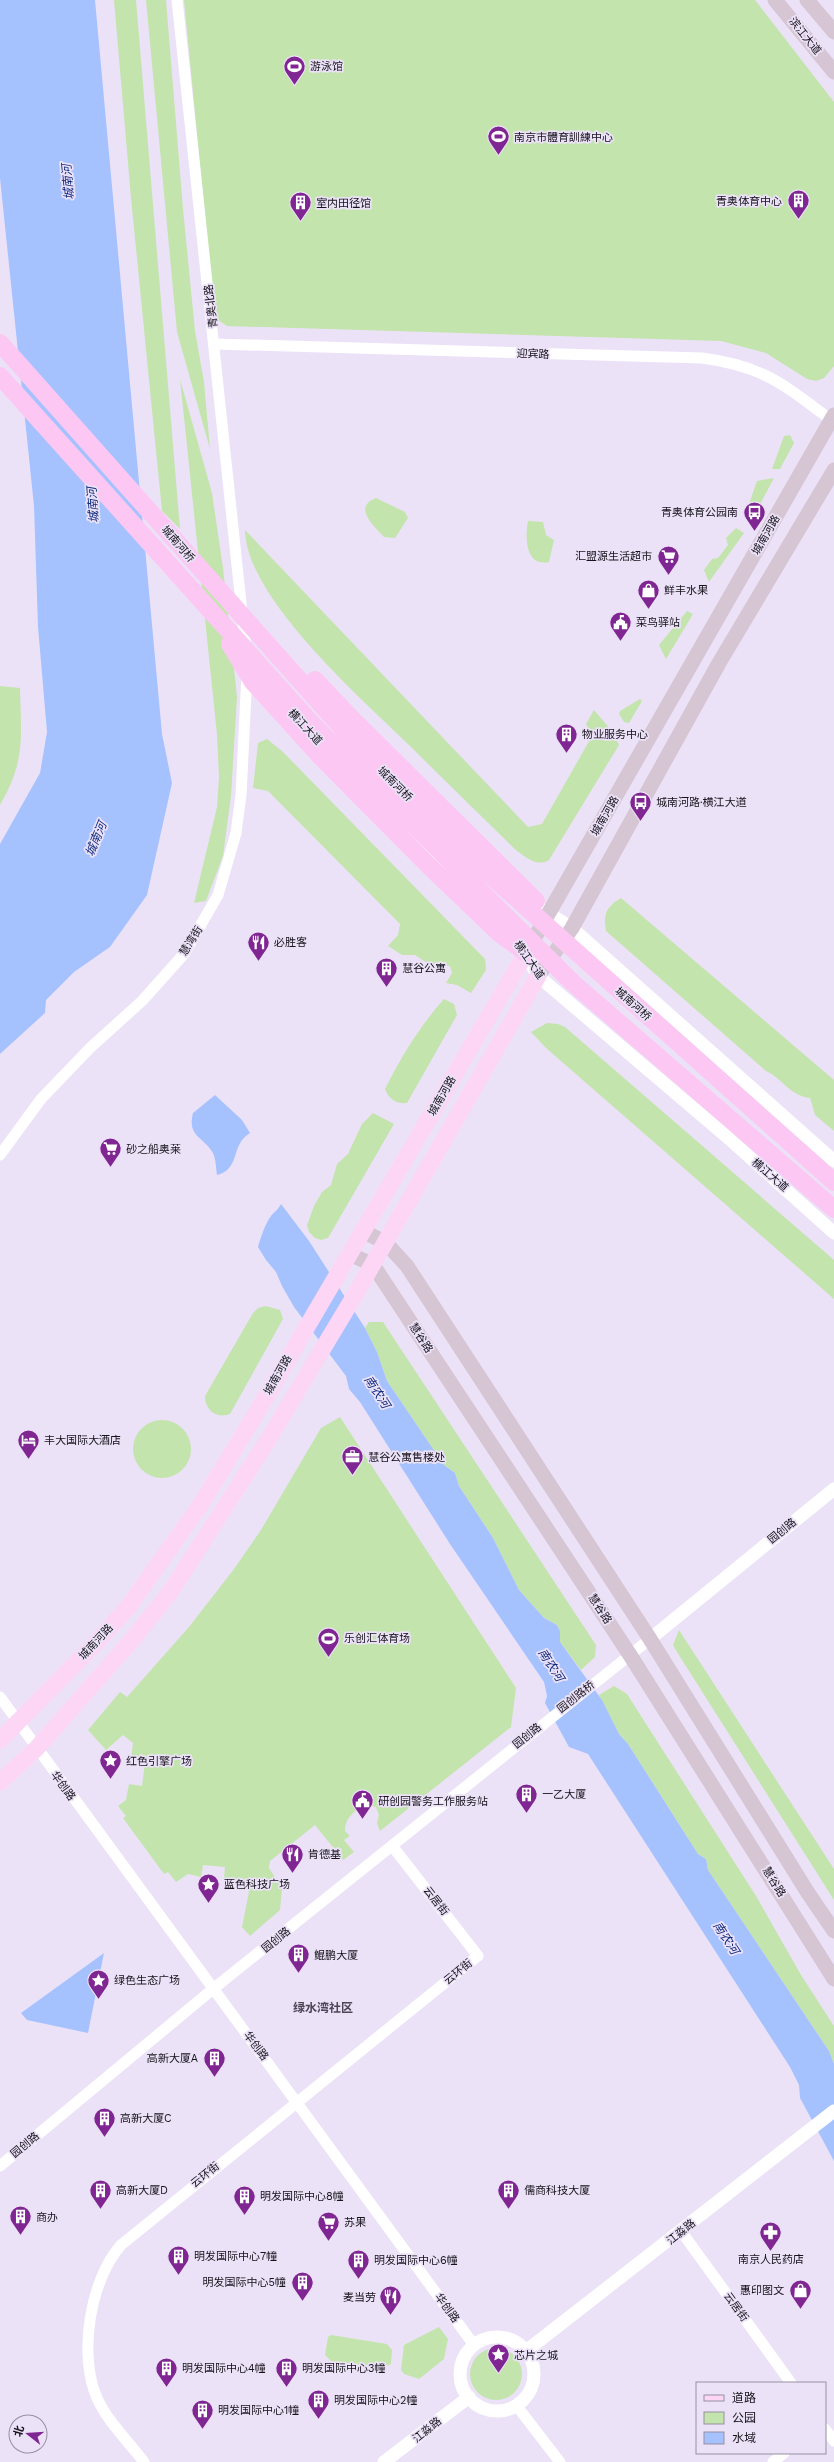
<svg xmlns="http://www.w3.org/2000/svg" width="834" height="2462" font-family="'Work Sans','Noto Sans SC',sans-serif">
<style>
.green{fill:#c3e4ac}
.water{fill:#a5c2fe}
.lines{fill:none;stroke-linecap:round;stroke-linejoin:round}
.minor{stroke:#fff;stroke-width:11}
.tertiary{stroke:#fff;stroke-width:13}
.secondary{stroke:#d6c5d3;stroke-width:15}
.primary{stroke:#fdd6f6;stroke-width:17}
.trunk{stroke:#fcc8f3;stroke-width:18}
.labels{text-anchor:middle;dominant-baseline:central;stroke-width:3.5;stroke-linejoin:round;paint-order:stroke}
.street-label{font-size:11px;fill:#16131b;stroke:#ece2f8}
.poi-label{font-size:11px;fill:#16131b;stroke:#ece2f8;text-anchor:start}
.water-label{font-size:12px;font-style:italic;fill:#0d2a7c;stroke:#ece2f8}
.neighbourhood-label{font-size:12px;font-weight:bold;fill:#4e4557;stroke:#ece2f8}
</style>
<rect width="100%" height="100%" fill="#ece2f8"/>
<path class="green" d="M114,0H136L180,529L162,511L131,198Z
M146,0H166L183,209L195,331L204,382L210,449L177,332Z
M184,0H755L834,102V366L824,378L816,381L807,379L766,353L721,341L227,326L215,318Z
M180,379L212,493L223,568L237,697L231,796L223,856L206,901L194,903L217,807L219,777L217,734Z
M790,435L794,443L780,469H772L784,436Z
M774,478L759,506L749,504L757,481Z
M376,498L405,512L408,518L395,538L384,537C374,526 352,507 376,498Z
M528,521L543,522L546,535L554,540L549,562C525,567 525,537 528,521Z
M736,528L744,533L709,582L704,570L712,559L718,558L728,545L726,538Z
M245,530L528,827L542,824L592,736L586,724L594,710L611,730L619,745L549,860C537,867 527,858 517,851C481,816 445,781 409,745C362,699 246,598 245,530Z
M687,611L693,614L666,659L659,645Z
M0,686L20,688C21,737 26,760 0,805Z
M640,699L642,701L629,723L624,722L619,714L620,711Z
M267,739L283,752L485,959L486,970L471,993L457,985L446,983L452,973L450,966L427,963L415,955H402L388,946L398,935L400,924L268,791L253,788L258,743Z
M621,898L834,1080V1131L815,1115L810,1098C790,1096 782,1078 766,1071L606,931C603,914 606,907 621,898Z
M444,999L454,1004L457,1015L407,1103C395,1104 389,1099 385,1089C401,1057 420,1026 444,999Z
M547,1023L558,1024L565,1027L834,1260V1299L546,1048L531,1032Z
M373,1113L394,1124L328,1238L321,1240L315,1238L309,1232L307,1225L314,1206L322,1192L331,1185L337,1164L348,1154L362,1124Z
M266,1306L280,1310L283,1319L230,1414C216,1419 205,1410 205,1396L253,1313L258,1308Z
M369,1322H383L596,1645L595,1657L581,1670L560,1642V1631L557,1625L544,1618L519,1590L493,1538L459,1486L455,1473L444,1465L387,1381L377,1352L365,1328Z
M340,1417L516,1688L511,1727L380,1831L377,1823L379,1815L376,1807C360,1804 345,1815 345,1831L350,1836L344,1840L354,1852L343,1860L315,1825L270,1861L269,1868L282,1888L280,1910L250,1936L242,1927L249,1892L241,1882L224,1879L225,1867L203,1865L201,1877L188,1874L176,1882L168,1872L164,1874L123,1818L126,1816L118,1806L126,1800L129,1784L142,1786L145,1762L131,1760L133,1743L123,1735L106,1750L88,1730L120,1692L127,1697L189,1627L234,1569L261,1530L321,1428Z
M133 1449a29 29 0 1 1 58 0a29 29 0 1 1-58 0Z
M679,1630L834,1869V1900L677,1652L673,1645Z
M614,1686L627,1694L756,1896L801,1975L834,2026V2064L829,2051L708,1870L706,1859L698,1854L628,1744L619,1734L599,1695Z
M439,2327L448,2339L444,2359L419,2379L404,2374L401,2370L404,2345Z
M331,2335L387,2344L392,2350L391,2364L382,2368L331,2361L325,2355L328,2337Z
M470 2374a26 26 0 1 1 52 0a26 26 0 1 1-52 0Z"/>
<path class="water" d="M0,0H95L162,734L172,783L147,895L110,947L74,972L46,1000L45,1013L0,1054V844L40,773L47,732L38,627L34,506L0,178Z
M215,1095L242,1120L250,1133C230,1145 241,1169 217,1175C216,1169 216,1159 213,1153C203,1136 187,1137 193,1113Z
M281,1204L309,1241L365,1328L377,1352L387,1381L444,1465L455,1473L459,1486L493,1538L519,1590L544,1618L557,1625L560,1631V1642L602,1700L619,1734L628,1744L698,1854L706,1859L708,1870L829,2051L834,2064V2161L800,2098L799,2085L790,2067L588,1754L569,1747L545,1703L547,1696L544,1682L450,1544L360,1402L349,1389L346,1376L294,1307L282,1286L276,1272L266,1260L258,1247C260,1239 266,1222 271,1216C274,1212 278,1210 281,1204Z
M104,1953L88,2033L27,2020L21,2013Z"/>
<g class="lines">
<path class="minor" d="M177,0L246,650
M215,344L702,358C765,366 785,386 834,422
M0,1155L41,1099L90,1048L142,1001L184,954L218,895L236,833L241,795L247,673
M0,1697L474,2345
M0,2166L213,1989L650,1639
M681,2231L791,2383
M516,2405L560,2462
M825,2429L834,2441
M144,2462C129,2442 107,2421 97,2398C78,2355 90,2280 121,2245L478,1956L393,1847
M773,2462L784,2453"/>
<path class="tertiary" d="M397,821L447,871
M540,908L572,928L834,1161
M522,948L538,976L726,1136L834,1233
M650,1639L834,1489
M460 2374a37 37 0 1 1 74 0a37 37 0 1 1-74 0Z
M526,2351L834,2111
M384,2462L469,2397"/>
<path class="secondary" d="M775,0L834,72
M807,0L834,32
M527,951L834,415
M538,976L572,928L719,663L834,470
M363,1231L386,1243L407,1266L650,1639L808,1893L834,1931
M350,1254L373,1265L630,1655L834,1979"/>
<path class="primary" d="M0,1740L93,1646L129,1606L201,1504L254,1417L526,953
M0,1782L36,1749L132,1640L171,1591L268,1440L355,1295L538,976"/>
<path class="trunk" d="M0,343L373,763L462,850L834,1182
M0,376L314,726L573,983L834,1209
M230,644L253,682L319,755L429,866L499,933L526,953
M315,680L349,716L536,901"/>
</g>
<defs>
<symbol id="stadium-pin" viewBox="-11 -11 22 30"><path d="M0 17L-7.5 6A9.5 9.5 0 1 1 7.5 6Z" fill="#802693" stroke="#ece2f8"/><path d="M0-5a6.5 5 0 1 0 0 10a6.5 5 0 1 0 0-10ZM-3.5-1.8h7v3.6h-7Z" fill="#fff"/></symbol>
<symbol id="building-pin" viewBox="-11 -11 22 30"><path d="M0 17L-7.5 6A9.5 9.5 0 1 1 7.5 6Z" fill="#802693" stroke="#ece2f8"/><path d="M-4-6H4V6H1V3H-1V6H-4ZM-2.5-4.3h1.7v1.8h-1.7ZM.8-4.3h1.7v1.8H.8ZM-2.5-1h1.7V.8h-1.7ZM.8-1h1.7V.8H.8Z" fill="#fff"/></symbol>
<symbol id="bus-pin" viewBox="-11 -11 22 30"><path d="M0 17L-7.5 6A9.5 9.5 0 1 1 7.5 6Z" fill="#802693" stroke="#ece2f8"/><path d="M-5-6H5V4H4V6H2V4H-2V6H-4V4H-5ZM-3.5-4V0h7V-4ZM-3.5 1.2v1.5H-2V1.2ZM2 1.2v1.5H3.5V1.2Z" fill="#fff"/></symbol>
<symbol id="supermarket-pin" viewBox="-11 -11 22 30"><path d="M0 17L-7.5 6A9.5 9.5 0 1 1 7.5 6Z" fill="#802693" stroke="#ece2f8"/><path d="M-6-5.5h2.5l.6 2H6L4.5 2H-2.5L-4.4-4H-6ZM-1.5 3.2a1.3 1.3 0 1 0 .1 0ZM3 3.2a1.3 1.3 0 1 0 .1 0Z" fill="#fff"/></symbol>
<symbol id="shop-pin" viewBox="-11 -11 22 30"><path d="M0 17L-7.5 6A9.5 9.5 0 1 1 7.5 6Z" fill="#802693" stroke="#ece2f8"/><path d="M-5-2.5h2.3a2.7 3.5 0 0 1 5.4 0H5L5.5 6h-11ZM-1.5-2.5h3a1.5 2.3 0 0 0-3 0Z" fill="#fff"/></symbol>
<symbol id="civic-pin" viewBox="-11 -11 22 30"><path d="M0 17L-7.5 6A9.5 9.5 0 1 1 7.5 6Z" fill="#802693" stroke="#ece2f8"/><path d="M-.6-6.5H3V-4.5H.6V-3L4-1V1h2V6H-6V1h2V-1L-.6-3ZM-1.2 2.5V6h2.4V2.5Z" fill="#fff"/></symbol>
<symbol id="restaurant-pin" viewBox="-11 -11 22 30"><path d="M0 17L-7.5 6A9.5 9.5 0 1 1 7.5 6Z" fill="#802693" stroke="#ece2f8"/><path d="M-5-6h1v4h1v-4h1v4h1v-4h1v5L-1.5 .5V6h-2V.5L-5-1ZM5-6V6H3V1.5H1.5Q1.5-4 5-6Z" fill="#fff"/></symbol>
<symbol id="hotel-pin" viewBox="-11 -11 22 30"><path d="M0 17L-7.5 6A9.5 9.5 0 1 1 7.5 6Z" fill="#802693" stroke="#ece2f8"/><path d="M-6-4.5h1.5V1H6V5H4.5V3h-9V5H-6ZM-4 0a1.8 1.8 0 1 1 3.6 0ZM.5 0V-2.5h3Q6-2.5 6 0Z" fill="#fff"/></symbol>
<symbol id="office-pin" viewBox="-11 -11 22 30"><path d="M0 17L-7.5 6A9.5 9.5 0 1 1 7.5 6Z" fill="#802693" stroke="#ece2f8"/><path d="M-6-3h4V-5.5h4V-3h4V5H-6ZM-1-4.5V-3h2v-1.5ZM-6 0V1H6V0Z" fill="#fff"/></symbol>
<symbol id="sight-pin" viewBox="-11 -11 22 30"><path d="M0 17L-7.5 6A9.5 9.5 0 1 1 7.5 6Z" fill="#802693" stroke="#ece2f8"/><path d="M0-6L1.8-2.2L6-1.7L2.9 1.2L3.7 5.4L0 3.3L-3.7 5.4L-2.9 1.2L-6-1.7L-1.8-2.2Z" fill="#fff"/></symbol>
<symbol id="pharmacy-pin" viewBox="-11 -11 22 30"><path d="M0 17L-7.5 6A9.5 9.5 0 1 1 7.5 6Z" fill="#802693" stroke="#ece2f8"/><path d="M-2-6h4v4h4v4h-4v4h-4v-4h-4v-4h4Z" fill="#fff"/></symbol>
</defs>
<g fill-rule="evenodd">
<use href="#stadium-pin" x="282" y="54" width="25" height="34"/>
<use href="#stadium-pin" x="486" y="124" width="25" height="34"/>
<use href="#building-pin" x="786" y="188" width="25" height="34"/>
<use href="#building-pin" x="288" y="190" width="25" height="34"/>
<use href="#bus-pin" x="742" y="500" width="25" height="34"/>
<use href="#supermarket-pin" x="656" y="544" width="25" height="34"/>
<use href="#shop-pin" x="636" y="578" width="25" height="34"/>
<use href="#civic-pin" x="608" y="610" width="25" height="34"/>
<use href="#building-pin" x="554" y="722" width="25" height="34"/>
<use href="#bus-pin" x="628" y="790" width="25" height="34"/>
<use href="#restaurant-pin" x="246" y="930" width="25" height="34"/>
<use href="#building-pin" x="374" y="956" width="25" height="34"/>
<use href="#supermarket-pin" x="98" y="1136" width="25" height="34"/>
<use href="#hotel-pin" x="16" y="1428" width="25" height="34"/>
<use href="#office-pin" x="340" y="1444" width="25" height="34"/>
<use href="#stadium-pin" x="316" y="1626" width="25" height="34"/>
<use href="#sight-pin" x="98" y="1748" width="25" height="34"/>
<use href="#building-pin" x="514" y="1782" width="25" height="34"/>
<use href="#civic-pin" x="350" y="1788" width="25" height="34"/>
<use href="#restaurant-pin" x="280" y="1842" width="25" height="34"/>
<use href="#sight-pin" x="196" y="1872" width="25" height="34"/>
<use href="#building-pin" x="286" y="1942" width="25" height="34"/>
<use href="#sight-pin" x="86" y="1968" width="25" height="34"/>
<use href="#building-pin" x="202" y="2046" width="25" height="34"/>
<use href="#building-pin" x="92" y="2106" width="25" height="34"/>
<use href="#building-pin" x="88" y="2178" width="25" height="34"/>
<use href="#building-pin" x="496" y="2178" width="25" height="34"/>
<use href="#building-pin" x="232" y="2184" width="25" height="34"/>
<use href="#building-pin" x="8" y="2204" width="25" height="34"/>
<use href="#supermarket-pin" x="316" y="2210" width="25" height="34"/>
<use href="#pharmacy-pin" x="758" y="2220" width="25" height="34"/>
<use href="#building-pin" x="166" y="2244" width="25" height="34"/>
<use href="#building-pin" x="346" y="2248" width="25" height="34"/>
<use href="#building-pin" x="290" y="2270" width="25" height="34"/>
<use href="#shop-pin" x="788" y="2278" width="25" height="34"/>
<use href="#restaurant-pin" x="378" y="2284" width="25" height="34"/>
<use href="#sight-pin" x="486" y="2342" width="25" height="34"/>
<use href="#building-pin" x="154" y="2356" width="25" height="34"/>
<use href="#building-pin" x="274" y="2356" width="25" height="34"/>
<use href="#building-pin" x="306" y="2388" width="25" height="34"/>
<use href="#building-pin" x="190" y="2398" width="25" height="34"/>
</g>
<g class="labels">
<g class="street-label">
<text transform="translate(805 36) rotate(51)">滨江大道</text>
<text transform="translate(211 306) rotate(-97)">青奥北路</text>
<text transform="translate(533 354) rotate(2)">迎宾路</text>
<text transform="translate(766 535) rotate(-60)">城南河路</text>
<text transform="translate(178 544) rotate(49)">城南河桥</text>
<text transform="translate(305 727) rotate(47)">横江大道</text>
<text transform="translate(395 784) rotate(45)">城南河桥</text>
<text transform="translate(605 816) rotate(-60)">城南河路</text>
<text transform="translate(191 941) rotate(-58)">慧湾街</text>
<text transform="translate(529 960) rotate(55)">横江大道</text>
<text transform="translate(633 1004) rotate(42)">城南河桥</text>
<text transform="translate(442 1096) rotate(-60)">城南河路</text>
<text transform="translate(770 1175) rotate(41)">横江大道</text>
<text transform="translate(421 1338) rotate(57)">慧谷路</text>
<text transform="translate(278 1375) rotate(-60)">城南河路</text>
<text transform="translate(782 1531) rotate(-39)">园创路</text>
<text transform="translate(600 1609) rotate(57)">慧谷路</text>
<text transform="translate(96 1642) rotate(-47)">城南河路</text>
<text transform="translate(576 1697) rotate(-38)">园创路桥</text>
<text transform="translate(527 1736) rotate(-39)">园创路</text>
<text transform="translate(63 1786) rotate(54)">华创路</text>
<text transform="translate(774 1882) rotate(58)">慧谷路</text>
<text transform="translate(436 1901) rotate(52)">云居街</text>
<text transform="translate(276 1940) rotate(-39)">园创路</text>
<text transform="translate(458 1972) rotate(-39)">云环街</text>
<text transform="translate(256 2046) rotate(53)">华创路</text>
<text transform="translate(25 2145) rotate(-40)">园创路</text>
<text transform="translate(205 2175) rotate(-39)">云环街</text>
<text transform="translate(681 2232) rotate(-38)">江淼路</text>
<text transform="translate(736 2307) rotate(54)">云居街</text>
<text transform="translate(447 2308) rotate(54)">华创路</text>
<text transform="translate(427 2430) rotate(-38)">江淼路</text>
</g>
<g class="poi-label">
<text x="310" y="66">游泳馆</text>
<text x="514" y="137">南京市體育訓練中心</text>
<text x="782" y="201" text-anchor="end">青奥体育中心</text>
<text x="316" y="203">室内田径馆</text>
<text x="738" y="512" text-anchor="end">青奥体育公园南</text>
<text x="652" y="556" text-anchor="end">汇盟源生活超市</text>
<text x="664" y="590">鲜丰水果</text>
<text x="636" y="622">菜鸟驿站</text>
<text x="582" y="734">物业服务中心</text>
<text x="656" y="802">城南河路·横江大道</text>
<text x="274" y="942">必胜客</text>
<text x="402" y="968">慧谷公寓</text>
<text x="126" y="1149">砂之船奥莱</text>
<text x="44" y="1440">丰大国际大酒店</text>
<text x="368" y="1457">慧谷公寓售楼处</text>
<text x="344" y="1638">乐创汇体育场</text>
<text x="126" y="1761">红色引擎广场</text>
<text x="542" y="1794">一乙大厦</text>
<text x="378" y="1801">研创园警务工作服务站</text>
<text x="308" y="1854">肯德基</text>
<text x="224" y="1884">蓝色科技广场</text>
<text x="314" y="1955">鲲鹏大厦</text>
<text x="114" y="1980">绿色生态广场</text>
<text x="198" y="2058" text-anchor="end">高新大厦A</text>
<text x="120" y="2118">高新大厦C</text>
<text x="116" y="2190">高新大厦D</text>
<text x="524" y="2190">儒商科技大厦</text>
<text x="260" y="2196">明发国际中心8幢</text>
<text x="36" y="2217">商办</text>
<text x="344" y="2222">苏果</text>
<text x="194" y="2256">明发国际中心7幢</text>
<text x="771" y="2259" text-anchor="middle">南京人民药店</text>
<text x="374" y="2260">明发国际中心6幢</text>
<text x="286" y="2282" text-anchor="end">明发国际中心5幢</text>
<text x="784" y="2290" text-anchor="end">惠印图文</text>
<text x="376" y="2297" text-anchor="end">麦当劳</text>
<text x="514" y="2355">芯片之城</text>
<text x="182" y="2368">明发国际中心4幢</text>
<text x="302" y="2368">明发国际中心3幢</text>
<text x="334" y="2400">明发国际中心2幢</text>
<text x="218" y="2410">明发国际中心1幢</text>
</g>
<g class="water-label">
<text transform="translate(68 182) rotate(-95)">城南河</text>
<text transform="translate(93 505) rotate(-94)">城南河</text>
<text transform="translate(96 839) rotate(-67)">城南河</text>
<text transform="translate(377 1392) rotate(57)">南农河</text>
<text transform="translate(551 1665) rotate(57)">南农河</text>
<text transform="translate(726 1938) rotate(57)">南农河</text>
</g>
<g class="neighbourhood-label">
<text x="323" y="2008">绿水湾社区</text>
</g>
</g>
<rect x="696" y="2382" width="130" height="72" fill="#ece2f8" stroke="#968fa0"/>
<rect x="704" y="2395" width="20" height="6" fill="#fdd6f6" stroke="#968fa0"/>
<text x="732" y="2402" font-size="12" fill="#16131b">道路</text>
<rect x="704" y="2412" width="20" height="12" fill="#c3e4ac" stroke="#968fa0"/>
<text x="732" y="2422" font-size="12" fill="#16131b">公园</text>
<rect x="704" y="2432" width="20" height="12" fill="#a5c2fe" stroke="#968fa0"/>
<text x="732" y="2442" font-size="12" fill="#16131b">水域</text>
<g transform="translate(28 2434) rotate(287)"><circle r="19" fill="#ece2f8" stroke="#968fa0"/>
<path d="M0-3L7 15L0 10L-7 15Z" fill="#802693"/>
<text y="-6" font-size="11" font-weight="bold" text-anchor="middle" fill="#16131b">北</text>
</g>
</svg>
